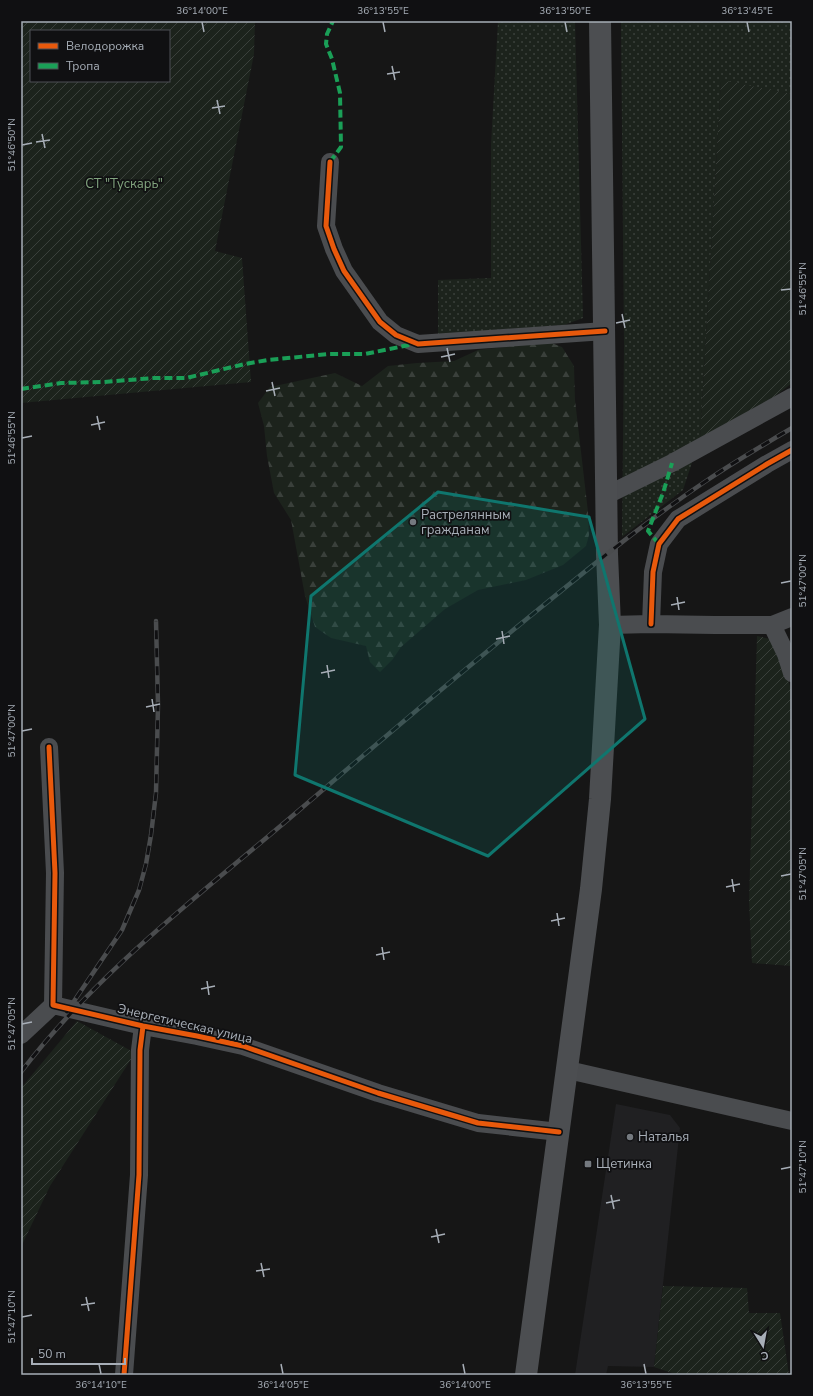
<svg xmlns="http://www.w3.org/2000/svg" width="813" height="1396" font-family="'Nunito Sans',sans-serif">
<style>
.built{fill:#202022}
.grass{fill:url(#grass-dots)}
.forest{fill:url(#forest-firs)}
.garden{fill:url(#garden-furrows);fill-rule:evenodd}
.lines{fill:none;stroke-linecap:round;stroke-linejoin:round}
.minor{stroke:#4a4c4f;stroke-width:18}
.major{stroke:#4c4e51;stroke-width:22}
.rail-casing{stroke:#4a4c4e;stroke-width:4.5}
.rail{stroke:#101012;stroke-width:3;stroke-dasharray:9;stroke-linecap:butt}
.quiet{stroke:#1a9f57;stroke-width:4;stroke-dasharray:8 4;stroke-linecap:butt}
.cycleway-casing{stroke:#101012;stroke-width:8}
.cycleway{stroke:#e8590c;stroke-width:5}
.marked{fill:#0f766e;fill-opacity:0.2;stroke:#0f766e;stroke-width:3;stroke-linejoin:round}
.ticks{fill:none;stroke:#a7aeb7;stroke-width:1.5}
.poi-dot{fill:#74797f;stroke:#101012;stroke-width:1.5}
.labels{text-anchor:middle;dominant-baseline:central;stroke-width:3.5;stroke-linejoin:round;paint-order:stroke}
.park-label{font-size:13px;fill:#81a37e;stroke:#101012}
.poi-label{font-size:13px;fill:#a7aeb7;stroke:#101012;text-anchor:start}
.street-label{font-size:13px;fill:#a7aeb7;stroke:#101012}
.neatline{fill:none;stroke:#a7aeb7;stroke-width:1.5}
.ticks-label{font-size:10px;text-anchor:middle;fill:#a7aeb7}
</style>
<defs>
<pattern id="grass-dots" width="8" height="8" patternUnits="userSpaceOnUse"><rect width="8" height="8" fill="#1c231c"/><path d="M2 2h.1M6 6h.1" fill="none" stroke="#3a403b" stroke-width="1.8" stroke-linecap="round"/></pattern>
<pattern id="forest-firs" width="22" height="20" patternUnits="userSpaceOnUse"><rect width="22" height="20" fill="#1c231c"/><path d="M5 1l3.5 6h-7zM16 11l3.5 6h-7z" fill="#3a403b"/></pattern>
<pattern id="garden-furrows" width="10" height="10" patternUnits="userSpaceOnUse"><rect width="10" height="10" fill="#1c231c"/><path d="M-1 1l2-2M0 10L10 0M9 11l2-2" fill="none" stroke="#3a403b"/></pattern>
</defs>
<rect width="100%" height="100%" fill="#161616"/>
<path class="built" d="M616,1104L670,1115L680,1128L654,1367L608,1366L606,1375H575Z"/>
<path class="grass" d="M498,21H575L583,318L564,325L438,335V280L491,278V144Z
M621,21H792V94L721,81L700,438L683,490L622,537L624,345Z"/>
<path class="forest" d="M549,342L562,347L574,366L575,400L588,512L589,535L586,546L563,565L526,580L478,590L445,609L401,647L393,659L380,672L370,662L366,646L331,638L315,627L305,596L291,520L274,493L267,456L264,426L258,403L270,387L335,373L362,386L388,366L417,363L454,361L478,350Z"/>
<path class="garden" d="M21,21H255L254,54L215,251L242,258L251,382L21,403ZM31,31H169V81H31Z
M721,80L792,94V383L769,401L700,438Z
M757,636L770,639L782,658L792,693V966L752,963L749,902Z
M77,1021L135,1053L50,1186L21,1247V1088Z
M663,1286L747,1288L749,1313H780L789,1375H678L654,1367Z"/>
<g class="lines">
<path class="minor" d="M330,162L326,226L334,249L344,271L380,322L396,335L418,344L605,331
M607,495L672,463L792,397
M651,624L653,572L659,544L678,519L767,464L792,450
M610,625L651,624L715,625H772L792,617
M772,625L786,654L792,673
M49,747L55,873L53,1005
M53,1005L143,1026L197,1036L243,1046L378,1093L478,1123L559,1132
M21,1035L53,1005
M568,1070L792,1121
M124,1375L139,1175L140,1050L143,1026"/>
<path class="major" d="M526,1375L591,889L600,799L610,625L607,554L600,21"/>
<defs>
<path id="rail" d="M66,1013L122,930L139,890L146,864L151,835L156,793L158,705L156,621
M21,1072C98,971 201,894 297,812C366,753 435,694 506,636C571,583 636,528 706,481C734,462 763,445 792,428"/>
</defs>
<use href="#rail" class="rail-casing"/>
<use href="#rail" class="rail"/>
<path class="quiet" d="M330,162L341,147L340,93L332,59L326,44L327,34L333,21
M21,389L61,383L104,382L154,378H186L245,364L268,360L329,354H365L414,344
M659,544L648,531L663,493L672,463"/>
<defs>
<path id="cycleway" d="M330,162L326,226L334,249L344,271L380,322L396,335L418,344L605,331
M651,624L653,572L659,544L678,519L767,464L792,450
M49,747L55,873L53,1005L143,1026L197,1036L243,1046L378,1093L478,1123L559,1132
M124,1375L139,1175L140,1050L143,1026"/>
</defs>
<use href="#cycleway" class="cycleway-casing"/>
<use href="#cycleway" class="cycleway"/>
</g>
<path class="marked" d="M438,492L589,517L645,719L488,856L295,775L311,596Z"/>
<path class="ticks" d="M202,22L204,32M383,22L385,32M565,22L567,32M747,22L749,32M392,66L395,80M387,74L400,72M217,100L220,114M212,108L225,106M42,134L45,148M36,142L50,140M22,145L32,143M781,290L791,289M622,314L625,328M616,323L630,320M447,348L450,362M441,357L455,354M272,382L275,396M266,391L280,388M97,416L100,430M91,425L105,422M22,438L32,436M781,583L791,581M677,597L679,610M671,605L685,602M502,631L504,644M496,639L510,636M327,665L329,678M321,673L335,670M152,699L154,712M146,707L160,704M22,731L32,729M781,876L791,874M732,879L734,892M726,887L740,884M557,913L559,926M551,921L565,918M382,947L384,960M376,955L390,952M207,981L209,995M201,989L215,986M22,1024L32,1022M781,1169L791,1167M611,1195L614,1209M606,1203L620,1200M436,1229L439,1243M431,1237L445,1234M261,1263L264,1277M256,1271L270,1269M86,1297L89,1311M81,1305L95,1303M22,1317L32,1315M99,1364L101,1374M281,1364L283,1374M463,1364L465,1374M644,1364L646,1374"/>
<g class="poi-dot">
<circle cx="413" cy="522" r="4"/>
<circle cx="630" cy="1137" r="4"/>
<rect x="584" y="1160" width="8" height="8" rx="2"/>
</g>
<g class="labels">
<g class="park-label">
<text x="124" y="184">СТ "Тускарь"</text>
</g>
<g class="poi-label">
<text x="421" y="515">Растрелянным<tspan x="421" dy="15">гражданам</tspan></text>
<text x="638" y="1137">Наталья</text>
<text x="596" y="1164">Щетинка</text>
</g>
<g class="street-label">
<text transform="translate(185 1024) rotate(13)">Энергетическая улица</text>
</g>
</g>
<rect width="813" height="1396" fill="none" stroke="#101012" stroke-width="44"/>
<rect x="30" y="30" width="140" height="52" fill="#101012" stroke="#4c4f54"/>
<rect x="38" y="43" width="20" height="6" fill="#e8590c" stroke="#4c4f54"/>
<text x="66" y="50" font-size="12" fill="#a7aeb7">Велодорожка</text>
<rect x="38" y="63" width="20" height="6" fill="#1a9f57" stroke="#4c4f54"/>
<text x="66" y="70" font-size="12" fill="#a7aeb7">Тропа</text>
<g transform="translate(763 1346) rotate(169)" stroke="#101012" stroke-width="3" paint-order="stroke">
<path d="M0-3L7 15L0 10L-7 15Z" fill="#a7aeb7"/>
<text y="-6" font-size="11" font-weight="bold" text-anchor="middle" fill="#a7aeb7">С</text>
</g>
<path d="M32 1358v6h93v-6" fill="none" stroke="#a7aeb7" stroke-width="2"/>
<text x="38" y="1358" font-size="12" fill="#a7aeb7" stroke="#101012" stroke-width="3" paint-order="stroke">50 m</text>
<rect x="22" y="22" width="769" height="1352" class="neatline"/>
<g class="ticks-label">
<text x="202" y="14">36°14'00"E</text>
<text x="383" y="14">36°13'55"E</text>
<text x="565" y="14">36°13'50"E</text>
<text x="747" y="14">36°13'45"E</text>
<text transform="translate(11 145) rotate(-90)" y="4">51°46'50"N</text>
<text transform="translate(802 289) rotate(-90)" y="4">51°46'55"N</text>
<text transform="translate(11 438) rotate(-90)" y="4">51°46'55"N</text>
<text transform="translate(802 581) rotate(-90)" y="4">51°47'00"N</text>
<text transform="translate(11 731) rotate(-90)" y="4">51°47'00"N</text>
<text transform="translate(802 874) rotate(-90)" y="4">51°47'05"N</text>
<text transform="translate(11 1024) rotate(-90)" y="4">51°47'05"N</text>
<text transform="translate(802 1167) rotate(-90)" y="4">51°47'10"N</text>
<text transform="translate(11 1317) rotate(-90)" y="4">51°47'10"N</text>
<text x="101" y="1388">36°14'10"E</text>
<text x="283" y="1388">36°14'05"E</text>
<text x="465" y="1388">36°14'00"E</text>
<text x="646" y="1388">36°13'55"E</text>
</g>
</svg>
